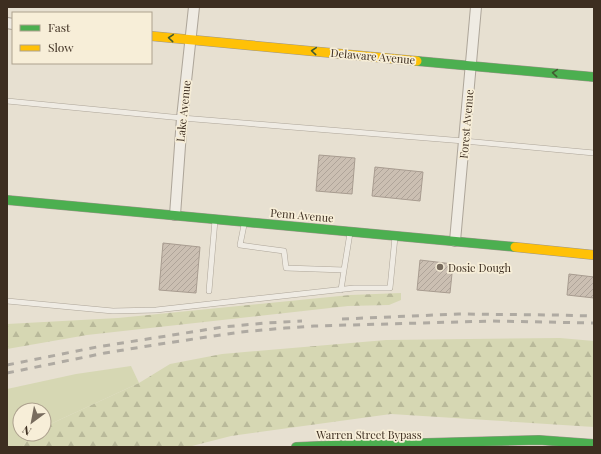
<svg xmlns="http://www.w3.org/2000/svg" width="601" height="454" font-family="'Playfair Display',serif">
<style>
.grass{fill:#d6d7b3}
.forest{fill:url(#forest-firs)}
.building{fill:url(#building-hatch);stroke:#a89c90}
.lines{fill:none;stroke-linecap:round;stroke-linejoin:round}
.lane-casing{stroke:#ada599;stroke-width:6}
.street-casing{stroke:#ada599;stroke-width:12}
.fast-casing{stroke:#9c958a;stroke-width:10}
.slow-casing{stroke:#9c958a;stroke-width:10}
.lane{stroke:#efebe3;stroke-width:5}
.street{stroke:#efebe3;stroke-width:10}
.fast{stroke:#4caf50;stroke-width:9}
.slow{stroke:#ffc107;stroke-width:9}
.rail{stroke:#afaaa2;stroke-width:3;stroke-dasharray:7 7;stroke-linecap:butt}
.oneway{stroke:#425b31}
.poi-dot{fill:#786c5e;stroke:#f7eed8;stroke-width:1.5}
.labels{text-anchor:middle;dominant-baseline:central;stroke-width:3.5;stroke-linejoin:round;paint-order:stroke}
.street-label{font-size:11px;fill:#3d2e20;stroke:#f7eed8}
.poi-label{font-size:11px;fill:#3d2e20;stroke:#f7eed8;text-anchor:start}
</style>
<defs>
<pattern id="forest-firs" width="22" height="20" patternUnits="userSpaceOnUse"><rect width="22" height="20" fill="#d6d7b3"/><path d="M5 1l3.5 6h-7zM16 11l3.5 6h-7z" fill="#b9b99a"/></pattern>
<pattern id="building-hatch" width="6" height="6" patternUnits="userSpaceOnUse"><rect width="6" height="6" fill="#cbbfb2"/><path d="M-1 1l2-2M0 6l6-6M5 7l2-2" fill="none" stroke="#afa499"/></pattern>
</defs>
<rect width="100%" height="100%" fill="#e7e0d1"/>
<path class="grass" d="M131,366L139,383L44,427V410H20V434H33L22,447H7V389L76,374Z"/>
<path class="forest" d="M401,293V300L389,305L348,306L87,335L7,349V324L118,318L350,295Z
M560,338L594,341V427L391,414L231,436L188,447H22L33,434H44V427L139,383L170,364L222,354L386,340Z"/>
<path class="building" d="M319,155L355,158L352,194L316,191Z
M375,167L423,172L420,201L372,196Z
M163,243L200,247L196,293L159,290Z
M420,260L453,264L450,293L417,290Z
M569,274L594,277V298L567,295Z"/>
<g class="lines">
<defs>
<path id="lane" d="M7,101L182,118L464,141L594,153
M244,225L240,245L284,251L286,268L344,270L350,233
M341,290L344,270
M209,291L215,220
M7,301L113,311L156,310L354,288H390L395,237"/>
<path id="street" d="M7,23L13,24
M175,215L182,118L194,7
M455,241L476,7"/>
<path id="fast" d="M417,61L594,77
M7,200L515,247
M389,444L539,440L594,444
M296,447L365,444L400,445"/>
<path id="slow" d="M151,36L417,61
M515,247L594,255"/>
</defs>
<use href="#lane" class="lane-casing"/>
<use href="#street" class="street-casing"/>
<use href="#fast" class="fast-casing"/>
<use href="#slow" class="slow-casing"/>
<use href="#lane" class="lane"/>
<use href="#street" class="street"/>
<use href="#fast" class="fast"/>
<use href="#slow" class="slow"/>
<path class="rail" d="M342,319L459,314L556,315L594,316
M7,365L97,347L223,327L265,323L302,321
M7,373L105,353L160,344L241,332L285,328L314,326L493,321L594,323"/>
</g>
<defs><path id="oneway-chevron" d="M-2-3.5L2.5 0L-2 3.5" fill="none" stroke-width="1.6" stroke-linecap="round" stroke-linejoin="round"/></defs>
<g class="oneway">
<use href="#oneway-chevron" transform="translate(171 38) rotate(-175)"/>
<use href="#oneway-chevron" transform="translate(314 51) rotate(-175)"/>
<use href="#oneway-chevron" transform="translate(555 73) rotate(-175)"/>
</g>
<circle class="poi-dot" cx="440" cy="267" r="4"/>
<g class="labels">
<g class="street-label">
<text transform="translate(373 56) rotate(5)">Delaware Avenue</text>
<text transform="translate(183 111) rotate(-84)">Lake Avenue</text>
<text transform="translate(466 124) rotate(-85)">Forest Avenue</text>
<text transform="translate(302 215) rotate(5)">Penn Avenue</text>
<text x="369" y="434">Warren Street Bypass</text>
</g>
<g class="poi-label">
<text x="448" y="267">Dosie Dough</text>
</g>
</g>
<rect width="601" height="454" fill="none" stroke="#3d2e20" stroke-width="16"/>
<rect x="12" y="12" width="140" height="52" fill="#f7eed8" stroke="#ada18e"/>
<rect x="20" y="25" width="20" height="6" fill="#4caf50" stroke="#ada18e"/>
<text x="48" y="32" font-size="12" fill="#3d2e20">Fast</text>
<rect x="20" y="45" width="20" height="6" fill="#ffc107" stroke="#ada18e"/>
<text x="48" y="52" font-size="12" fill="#3d2e20">Slow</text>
<g transform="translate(32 422) rotate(212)"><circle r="19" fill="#f7eed8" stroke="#ada18e"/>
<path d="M0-3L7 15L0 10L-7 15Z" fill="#786c5e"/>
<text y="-6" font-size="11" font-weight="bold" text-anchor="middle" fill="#3d2e20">N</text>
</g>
</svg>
